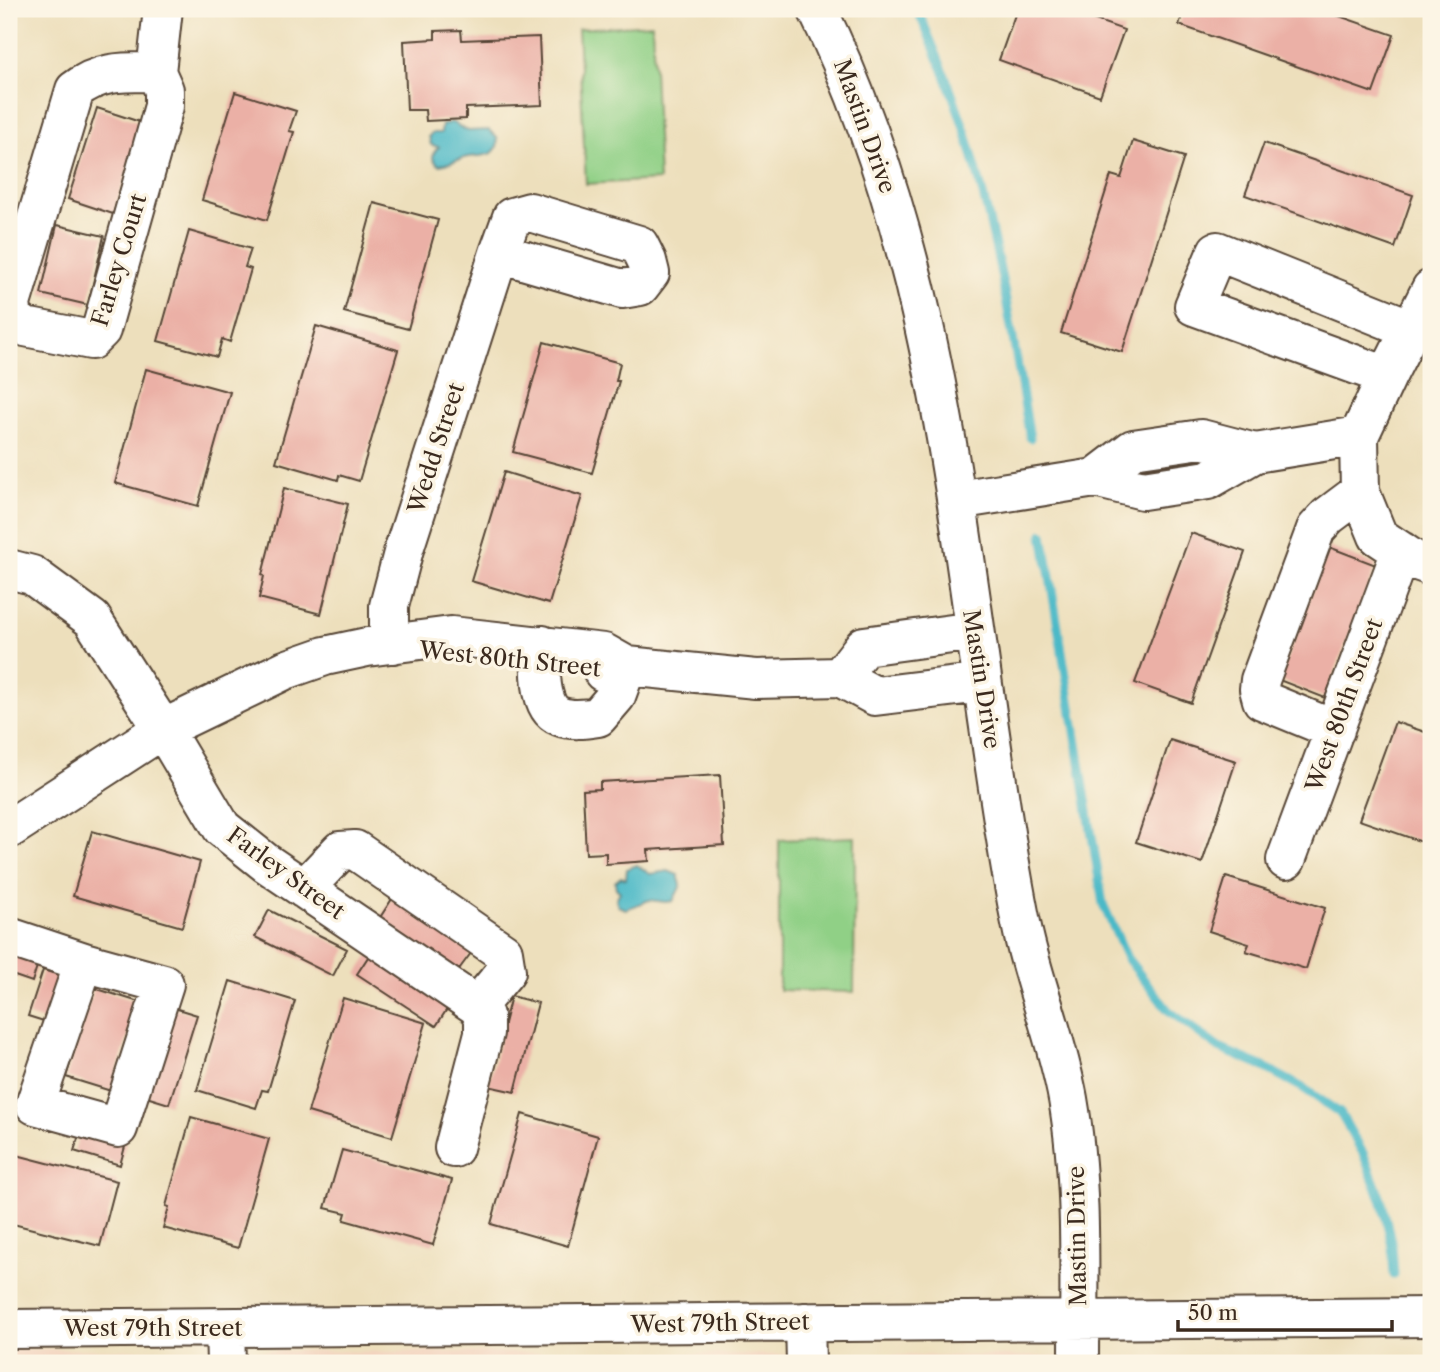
<svg xmlns="http://www.w3.org/2000/svg" width="1440" height="1372" font-family="'Libre Caslon Text',serif">
<style>
.built{fill:#f3d4bf}
.park{fill:#90d086;stroke:#667d52;stroke-width:2}
.water{fill:#4cb9c7;stroke:#447272;stroke-width:2}
.lines{fill:none;stroke-linecap:round;stroke-linejoin:round}
.stream{stroke:#4cb9c7;stroke-width:9}
.building{fill:#ebb0a6}
.minor-casing{stroke:#564536;stroke-width:42}
.minor{stroke:#fff;stroke-width:38}
.labels{text-anchor:middle;dominant-baseline:central;stroke-width:7;stroke-linejoin:round;paint-order:stroke}
.street-label{font-size:23px;fill:#3b2a1e;stroke:#fcf5e5}
</style>
<rect width="100%" height="100%" fill="#fcf5e5"/>
<filter id="ink" filterUnits="userSpaceOnUse"><feTurbulence type="fractalNoise" baseFrequency=".0143" numOctaves="2"/><feDisplacementMap in="SourceGraphic" scale="14" xChannelSelector="R" yChannelSelector="G"/><feConvolveMatrix kernelMatrix="1 2 1 2 8 2 1 2 1" color-interpolation-filters="sRGB"/></filter>
<filter id="wash" filterUnits="userSpaceOnUse"><feTurbulence type="fractalNoise" baseFrequency=".00686" numOctaves="4" result="noise"/><feDisplacementMap in="SourceGraphic" scale="28" xChannelSelector="R" yChannelSelector="G"/><feGaussianBlur stdDeviation="1.57" result="paint"/><feColorMatrix in="noise" values="0 0 0 0 0 0 0 0 0 0 0 0 0 0 0 0 0 1.4 0 .05"/><feComposite in="paint" operator="in"/></filter>
<g filter="url(#wash)">
<rect width="100%" height="100%" fill="#eddfbc"/>
<path class="built" d="M9,1349L1431,1359V1363H9Z"/>
<path class="park" d="M652,24L659,180L586,184L578,29Z
M855,837L854,992L779,990V840Z"/>
<path class="water" d="M451,122L468,131L489,130L497,138C501,158 480,155 468,157C458,159 449,164 439,165C430,158 432,153 439,147L431,145L429,136L433,133H441L442,125Z
M637,865L650,874L668,871L678,875L681,885L673,901L666,902L649,900L626,909L618,906L616,899L620,892L616,888L615,882L621,877L626,879L627,869Z"/>
<g class="lines">
<path class="stream" d="M917,9C938,56 958,104 972,154C999,247 1014,343 1030,438
M1043,534L1103,904L1127,958L1168,1010L1219,1048L1264,1067L1303,1088L1340,1113L1363,1153L1382,1202L1392,1245L1394,1275
M1398,1362V1363"/>
</g>
<g id="blocks">
<path class="building" d="M1017,9H1064L1124,30L1100,96L999,60Z
M1184,9H1319L1394,35L1373,93L1179,25Z
M461,30L462,40L539,37L542,105L466,108V119L426,121L425,110H407L404,41L435,39V31Z
M235,92L296,111L289,131L294,132L267,220L202,200Z
M97,108L143,123L113,214L68,199Z
M1133,141L1184,157L1122,352L1061,333L1111,175L1121,178Z
M1264,143L1413,195L1395,248L1245,195Z
M374,203L438,220L408,329L344,312Z
M57,225L104,236L88,305L41,294Z
M189,231L251,249L245,267L251,269L230,342L222,339L217,357L158,341Z
M316,326L398,350L359,481L339,475L338,480L276,462Z
M544,342L620,363L616,381H619L592,473L513,452Z
M146,369L230,392L198,506L115,483Z
M504,472L582,496L549,604L471,581Z
M284,488L348,504L321,614L259,598L264,576L262,575Z
M1191,533L1245,552L1191,703L1135,683Z
M1329,547L1376,565L1325,698L1279,680Z
M1395,722L1431,734V825L1425,843L1359,820Z
M1170,740L1236,761L1202,863L1136,842Z
M720,775L724,845L648,850L649,861L606,864V853L586,854L583,790L600,789V782Z
M92,831L200,862L182,927L73,896Z
M1226,877L1325,908L1306,969L1246,951L1249,944L1209,931Z
M392,899L471,953L457,972L379,919Z
M269,910L347,949L333,976L255,937Z
M9,950L39,960L32,982L9,974Z
M370,954L449,1006L436,1026L357,974Z
M43,970L65,977L50,1023L28,1016Z
M230,981L295,1001L268,1091L262,1090L256,1108L197,1090Z
M94,988L139,1002L111,1091L66,1077Z
M511,996L538,1003L515,1092L488,1086Z
M343,998L426,1023L392,1137L308,1112Z
M171,1007L197,1015L169,1104L143,1096Z
M522,1114L598,1136L568,1246L491,1224Z
M191,1117L269,1139L238,1248L163,1228L169,1207L166,1206Z
M81,1129L126,1143L120,1165L74,1151Z
M342,1150L452,1180L433,1245L344,1220L346,1213L325,1208Z
M9,1153L117,1181L100,1246L9,1223Z"/>
</g>
</g>
<g filter="url(#ink)">
<use href="#blocks" fill-opacity="0" stroke="#564536" stroke-width="2"/>
<g class="lines">
<defs>
<path id="minor" d="M817,9C949,276 961,580 1011,869C1015,892 1019,915 1024,937C1037,992 1058,1044 1068,1099C1083,1185 1079,1276 1079,1363
M156,72C125,72 100,70 75,90L11,304L13,318L25,327L91,340L101,330L164,106V90L156,72L163,9
M1431,289L1387,376L1359,436L1360,492L1378,536L1414,560L1431,566
M1387,376L1194,306L1217,251L1411,329
M1095,478L1133,449L1201,439L1255,453
M957,500L1095,478L1143,490L1208,480L1255,453L1359,436
M9,569L32,575L92,619L163,729L222,828L266,863L477,1006L484,1016V1033L454,1148
M393,644L389,626V606L404,549L499,253L512,217L530,212L639,245L647,261L650,273L640,286L622,289L499,253
M542,645C540,664 538,708 559,716C571,721 585,719 598,717L616,696L627,666
M603,672L627,666L756,679L840,677L875,696L982,683
M840,677L864,646L974,631
M1335,730L1262,700L1259,689L1260,680L1316,529L1328,516L1360,492
M9,829L163,729L285,670L325,656L367,647L451,636L604,653L627,666
M1286,860L1401,551
M304,889L340,851L355,850L503,952L506,971L477,1006
M9,937L84,962L164,984L118,1128L35,1105L84,962
M805,1322L806,1363
M225,1328L226,1363
M9,1329L1431,1317"/>
</defs>
<use href="#minor" class="minor-casing"/>
<use href="#minor" class="minor"/>
</g>
</g>
<g class="labels">
<g class="street-label">
<text transform="translate(865 126) rotate(70)">Mastin Drive</text>
<text transform="translate(119 260) rotate(-73)">Farley Court</text>
<text transform="translate(436 448) rotate(-72)">Wedd Street</text>
<text transform="translate(510 659) rotate(6)">West 80th Street</text>
<text transform="translate(982 679) rotate(81)">Mastin Drive</text>
<text transform="translate(1344 705) rotate(-70)">West 80th Street</text>
<text transform="translate(286 873) rotate(36)">Farley Street</text>
<text transform="translate(1077 1236) rotate(-91)">Mastin Drive</text>
<text transform="translate(720 1323) rotate(-1)">West 79th Street</text>
<text x="153" y="1328">West 79th Street</text>
</g>
</g>
<rect width="1440" height="1372" fill="none" stroke="#fcf5e5" stroke-width="35"/>
<path d="M1178 1320v10h214v-10" fill="none" stroke="#3b2a1e" stroke-width="3.5"/>
<text x="1188" y="1320" font-size="21" fill="#3b2a1e" stroke="#fcf5e5" stroke-width="5" paint-order="stroke">50 m</text>
</svg>
